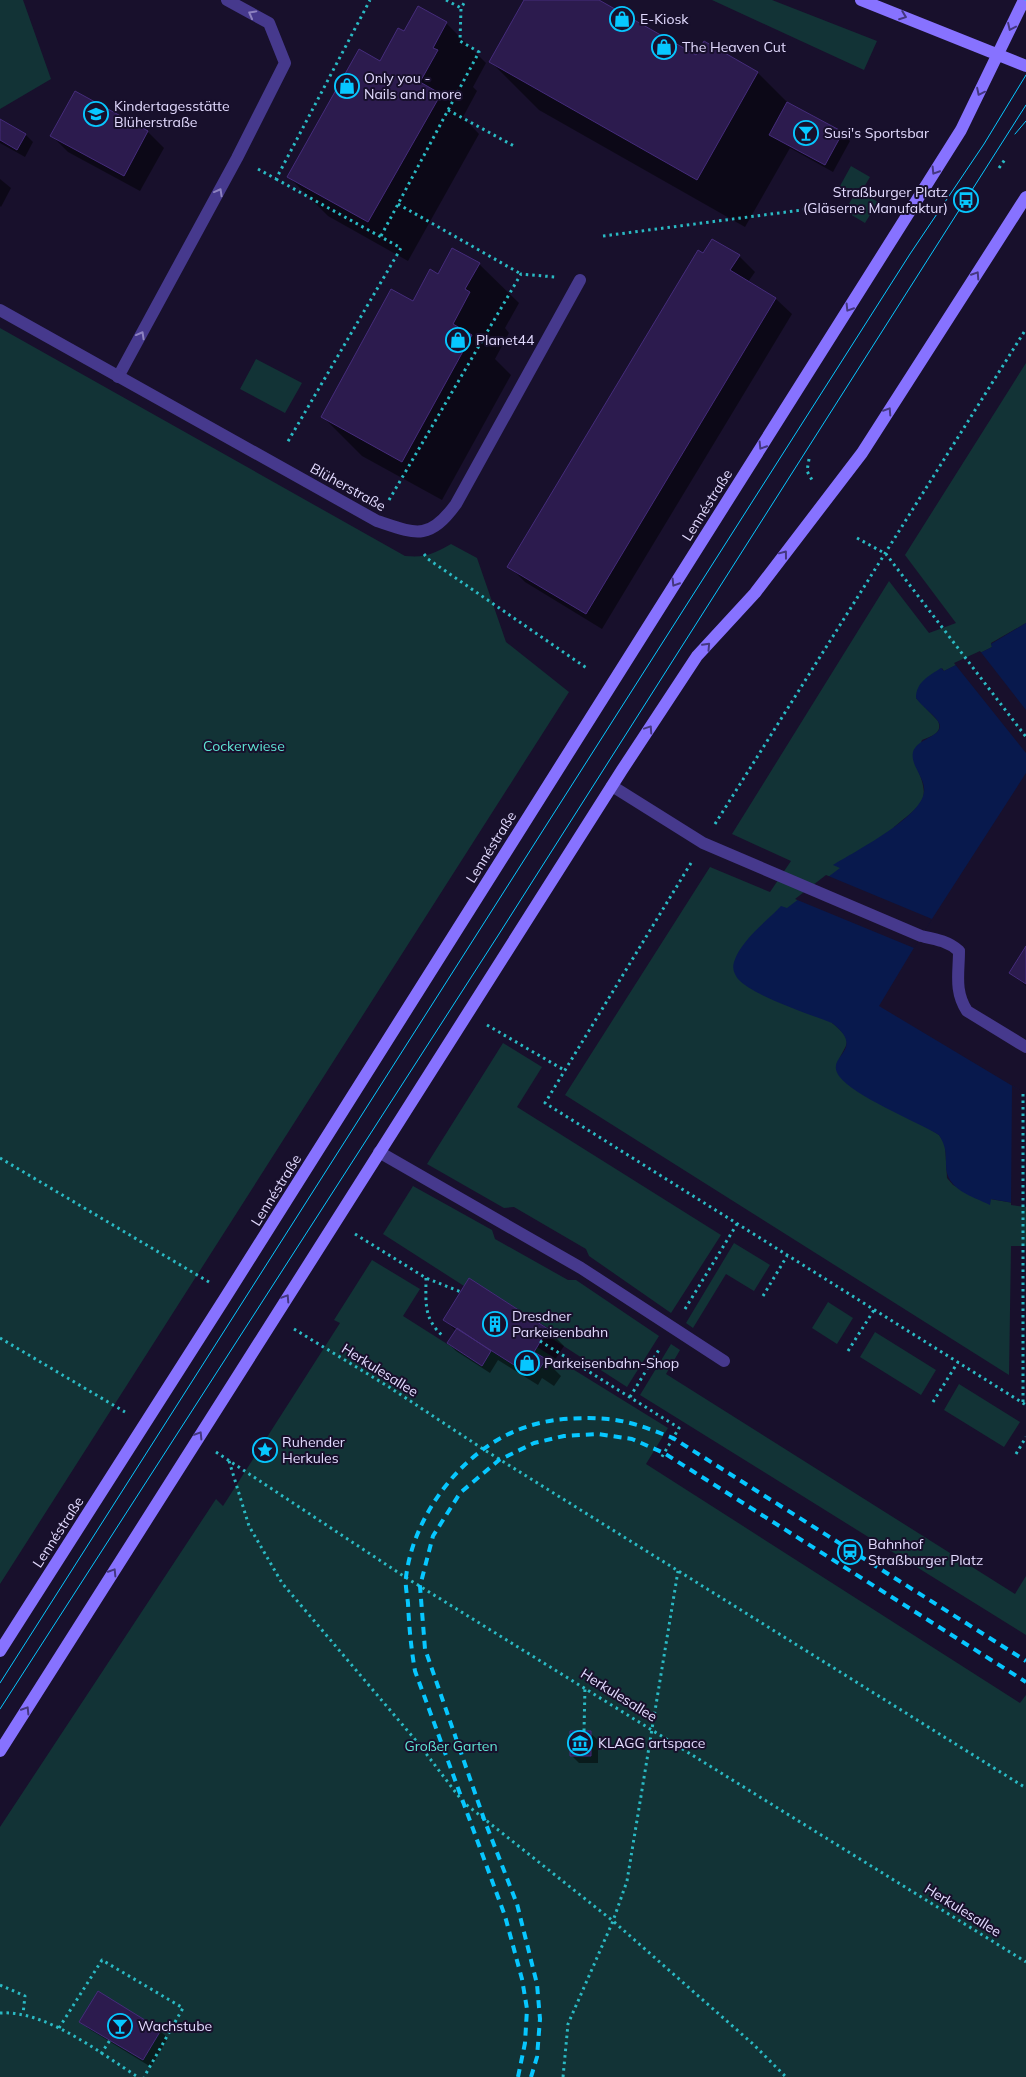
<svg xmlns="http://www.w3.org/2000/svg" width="1026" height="2077" font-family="Mulish,sans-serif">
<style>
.green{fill:#123336}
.water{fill:#08194d}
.pier{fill:#18102c}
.shadow{fill:#0007}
.building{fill:#2c1b4e;stroke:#452c7b}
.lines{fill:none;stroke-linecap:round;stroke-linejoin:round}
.path{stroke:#2abac4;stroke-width:3;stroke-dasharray:2.5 4;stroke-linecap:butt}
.service{stroke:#46398d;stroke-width:12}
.minor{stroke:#46398d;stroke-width:12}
.secondary{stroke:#8772ff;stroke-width:12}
.tram{stroke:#07c7ff;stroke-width:1}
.rail{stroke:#07c7ff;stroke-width:4;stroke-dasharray:8 6;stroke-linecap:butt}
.oneway{stroke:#8d82c0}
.oneway2{stroke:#443780}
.labels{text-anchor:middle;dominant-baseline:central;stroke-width:4;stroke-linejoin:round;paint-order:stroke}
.poi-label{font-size:14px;fill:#e3dbff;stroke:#18102c;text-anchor:start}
.street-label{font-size:14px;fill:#e3dbff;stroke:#18102c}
.park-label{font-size:14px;fill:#5fe6d5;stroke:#18102c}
</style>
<rect width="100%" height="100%" fill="#18102c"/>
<path class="green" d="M0,0H23L51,79L0,109Z
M712,0H772L877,41L864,70Z
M851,166L870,177L861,192L878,202L865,223L845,211L854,195L840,186Z
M0,328L405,556C426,558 433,554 451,544L477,558L506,642L569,692L0,1584Z
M256,359L302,383L285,413L240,389Z
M1026,363V623L991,643L992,647L944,671L942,668L916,698L938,721C943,733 932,736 922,740L914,761C932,801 925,801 894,827L832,1023C859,1044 842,1044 836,1068L939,1135L945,1144L947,1178L953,1185L990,1204V1199L1026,1205V1246H1011L1009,1375L565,1095L710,867L770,892L791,861L732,834L889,581L929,633L956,623L905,555Z
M503,1043L542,1067L517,1107L721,1235L671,1313L589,1256L586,1249L514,1207L504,1208L427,1164Z
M413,1186L492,1230L495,1239L568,1280H576L659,1336L627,1387L545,1334L548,1328L469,1279L464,1286L383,1234Z
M734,1243L770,1265L754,1291L726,1274L693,1328L686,1323Z
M372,1260L420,1289L403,1316L482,1366L491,1351L522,1370L526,1364L538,1371L546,1359L534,1352L537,1347L668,1428L646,1464L1020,1703L1026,1695V2077H0V1827L216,1499L223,1506L340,1323L334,1320Z
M828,1302L853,1318L837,1344L812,1328Z
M875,1332L936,1370L921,1395L860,1357Z
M671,1344L680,1350L666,1374L1015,1594L1026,1576V1635L640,1395Z
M959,1384L1020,1422L1004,1447L944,1410Z"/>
<path class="water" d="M1026,623V773L921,936L879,1006L1026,1094V1205L991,1199L990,1205C972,1196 946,1190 946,1165C946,1153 946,1146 939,1135C914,1120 855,1097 839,1076C824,1055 868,1051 832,1023C810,1014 753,996 738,979C734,974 732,968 734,962C741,940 766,922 781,906L787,908L840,868L833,865C854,852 922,817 924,792C926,778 910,766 913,752C917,738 945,736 939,723C936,716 921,706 916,698C916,682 929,676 941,668L944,671L992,647L991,644Z"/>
<path class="pier" d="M980,651L1026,710V753L954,663Z
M826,875L932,919L914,948L795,899Z
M1012,1086L1026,1093V1207L1011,1205Z"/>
<path class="shadow" d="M526,0H597L697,57L705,43L758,73L789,104L842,133L850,141L833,172L790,148L745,227L539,110L491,62Z
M446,23L486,63L473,87L477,91L463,117L479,134L408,261L328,216L289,177L404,33Z
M75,93L148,132L164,148L140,191L68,152L52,136Z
M0,120L26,135L33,142L25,157L0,143Z
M0,179L11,188L1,207L0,206Z
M703,255L739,256L755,272L748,282L776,299L792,314L602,629L525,582L509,566Z
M479,264L519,303L505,328L509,333L495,359L511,375L442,500L362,456L322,416L413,303L438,276Z
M1026,948V986L1011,973Z
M470,1280L548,1330L564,1346L551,1366L561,1376L554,1386L542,1378L538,1385L498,1360L490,1373L456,1351L448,1343L456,1331L445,1320Z
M590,1733L598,1740V1763H579L571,1755Z
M81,2022L160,2031L168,2038L151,2067L89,2029Z"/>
<path class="building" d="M524,0H599L696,55L704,41L758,72L697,180L489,62Z
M418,6L447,22L433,48L438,50L420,82L441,94L368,222L287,177L359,49L380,61L398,28L404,31Z
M75,91L148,131L124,176L50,136Z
M787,102L843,132L825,165L769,135Z
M0,119L26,134L17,150L0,140Z
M712,239L740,255L730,270L776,298L586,614L507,567L698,250L703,253Z
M452,248L480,263L465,289L470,292L453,324L472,335L402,462L321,417L391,289L413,301L430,269L438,274Z
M1026,946V984L1009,973Z
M469,1278L548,1329L534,1352L546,1359L538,1371L526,1364L522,1370L443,1320Z
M457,1328L491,1351L482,1366L447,1343Z
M570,1731H591V1756H570Z
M98,1991L161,2030L143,2060L79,2022Z"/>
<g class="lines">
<path class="path" d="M446,0L461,8
M448,110L514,146
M999,168L1006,158
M258,169L276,179L370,0
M276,179L401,248L287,443
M398,204L521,274
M381,236L479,52L460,41L461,8L466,0
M603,236L817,208
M809,459L807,471L812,480
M389,500L521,274L555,277
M857,538L886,554L1026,737
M424,554L428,559L588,669
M715,824L1026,329
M691,863L545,1103L1026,1405
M487,1025L564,1070
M0,1158L209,1282
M355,1234L426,1278L461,1292
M426,1278C426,1303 423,1319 444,1337
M763,1296L787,1256
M685,1309L737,1224
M294,1329L389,1387L483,1449L1026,1788
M0,1338L125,1412
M540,1341L679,1428L660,1460
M848,1351L874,1310
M630,1397L660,1348
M933,1402L958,1362
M1023,1402V1092
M216,1452L405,1577L1026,1962
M1016,1454L1026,1437
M229,1461L249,1526L282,1583L418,1743L463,1802L613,1921L753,2044L786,2077
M584,1731L585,1687
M0,1985L25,1996L23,2014
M0,2013C46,2010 100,2053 138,2077
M59,2028L102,1960L183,2008L144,2077
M101,2054L110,2040
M563,2077L568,2024L613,1921L627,1881L678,1571"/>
<path class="service" d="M118,377L237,158L285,63L269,23L227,0
M612,786L703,843L921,936C935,939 948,941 959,951C959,973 954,991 967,1011L1026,1047
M379,1152L581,1268L724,1361"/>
<path class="minor" d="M0,310L377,521C416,534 429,541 456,504L580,280"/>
<path class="secondary" d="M861,0L1026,66
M0,1651L225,1298L961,130L1024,0
M0,1751L622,770L697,656L755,593L862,453L1026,197"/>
<path class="tram" d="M1025,0H1026
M1015,134L1026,121
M0,1683L910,254L984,144L1026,75
M0,1709L499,934L1026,105"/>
<path class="rail" d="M518,2077L525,2043L527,2009L522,1979L505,1916L415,1671C411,1648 409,1626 408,1603C407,1595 405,1585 406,1577C414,1512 466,1445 529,1426C553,1418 582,1417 608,1419C631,1421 652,1430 673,1438L1026,1661
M531,2077L537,2057L540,2019L537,1984L517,1904L484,1819L425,1649L420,1586L433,1536L460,1493L499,1460L534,1443L564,1436L598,1434L632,1439L664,1453L1026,1682"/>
</g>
<defs><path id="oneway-chevron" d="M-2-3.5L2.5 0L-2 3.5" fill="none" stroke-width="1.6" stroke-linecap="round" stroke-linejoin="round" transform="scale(1.25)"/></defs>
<g class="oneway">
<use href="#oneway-chevron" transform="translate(252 14) rotate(-151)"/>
<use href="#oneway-chevron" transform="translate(219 192) rotate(-61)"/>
<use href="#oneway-chevron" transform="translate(141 335) rotate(-61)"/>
</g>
<g class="oneway2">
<use href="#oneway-chevron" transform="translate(903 16) rotate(21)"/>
<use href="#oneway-chevron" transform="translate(1011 27) rotate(115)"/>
<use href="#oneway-chevron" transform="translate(980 92) rotate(116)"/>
<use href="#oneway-chevron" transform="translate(935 171) rotate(122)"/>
<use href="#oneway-chevron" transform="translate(976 275) rotate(-57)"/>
<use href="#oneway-chevron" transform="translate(849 308) rotate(122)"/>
<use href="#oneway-chevron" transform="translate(888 411) rotate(-57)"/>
<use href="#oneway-chevron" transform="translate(762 446) rotate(122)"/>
<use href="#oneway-chevron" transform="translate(784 554) rotate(-53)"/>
<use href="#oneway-chevron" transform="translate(675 583) rotate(122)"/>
<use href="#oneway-chevron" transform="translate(707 646) rotate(-47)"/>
<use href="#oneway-chevron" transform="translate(649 729) rotate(-56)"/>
<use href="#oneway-chevron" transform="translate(286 1298) rotate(-57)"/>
<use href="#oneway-chevron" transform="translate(199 1435) rotate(-58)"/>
<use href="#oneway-chevron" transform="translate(113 1572) rotate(-58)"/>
<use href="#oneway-chevron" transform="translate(26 1710) rotate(-58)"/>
</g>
<defs>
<symbol id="shop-ring" viewBox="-11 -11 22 22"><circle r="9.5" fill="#18102c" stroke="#07c7ff" stroke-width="1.5"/><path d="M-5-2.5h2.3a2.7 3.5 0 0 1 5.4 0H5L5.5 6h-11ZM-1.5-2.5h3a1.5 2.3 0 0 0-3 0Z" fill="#07c7ff"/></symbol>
<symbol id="school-ring" viewBox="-11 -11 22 22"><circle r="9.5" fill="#18102c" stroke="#07c7ff" stroke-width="1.5"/><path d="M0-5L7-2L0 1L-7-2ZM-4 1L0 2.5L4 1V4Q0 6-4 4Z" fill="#07c7ff"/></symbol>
<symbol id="bar-ring" viewBox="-11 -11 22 22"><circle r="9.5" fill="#18102c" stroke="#07c7ff" stroke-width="1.5"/><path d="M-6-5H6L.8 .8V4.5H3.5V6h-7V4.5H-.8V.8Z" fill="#07c7ff"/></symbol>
<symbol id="bus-ring" viewBox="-11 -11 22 22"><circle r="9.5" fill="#18102c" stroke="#07c7ff" stroke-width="1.5"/><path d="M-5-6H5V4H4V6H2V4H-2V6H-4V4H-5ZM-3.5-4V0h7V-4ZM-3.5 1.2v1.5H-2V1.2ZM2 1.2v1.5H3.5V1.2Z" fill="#07c7ff"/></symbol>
<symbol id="building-ring" viewBox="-11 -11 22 22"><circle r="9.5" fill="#18102c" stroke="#07c7ff" stroke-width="1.5"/><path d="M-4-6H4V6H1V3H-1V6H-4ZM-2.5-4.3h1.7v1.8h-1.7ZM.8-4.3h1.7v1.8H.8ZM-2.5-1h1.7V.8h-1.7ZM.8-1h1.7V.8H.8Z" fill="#07c7ff"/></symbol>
<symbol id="sight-ring" viewBox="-11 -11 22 22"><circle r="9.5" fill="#18102c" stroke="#07c7ff" stroke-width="1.5"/><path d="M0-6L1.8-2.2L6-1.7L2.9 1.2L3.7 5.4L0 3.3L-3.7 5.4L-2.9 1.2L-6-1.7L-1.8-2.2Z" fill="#07c7ff"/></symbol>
<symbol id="station-ring" viewBox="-11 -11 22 22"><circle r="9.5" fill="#18102c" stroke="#07c7ff" stroke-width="1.5"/><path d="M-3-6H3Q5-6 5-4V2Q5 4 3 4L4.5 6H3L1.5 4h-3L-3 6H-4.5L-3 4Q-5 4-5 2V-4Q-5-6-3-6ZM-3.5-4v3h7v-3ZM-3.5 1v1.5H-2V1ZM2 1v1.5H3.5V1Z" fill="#07c7ff"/></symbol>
<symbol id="museum-ring" viewBox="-11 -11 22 22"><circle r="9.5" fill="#18102c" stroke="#07c7ff" stroke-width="1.5"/><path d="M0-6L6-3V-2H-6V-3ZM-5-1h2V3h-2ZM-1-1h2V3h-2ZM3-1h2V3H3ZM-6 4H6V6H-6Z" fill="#07c7ff"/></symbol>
</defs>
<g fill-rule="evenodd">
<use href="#shop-ring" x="608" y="5" width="28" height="28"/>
<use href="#shop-ring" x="650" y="33" width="28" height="28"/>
<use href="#shop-ring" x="333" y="72" width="28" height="28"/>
<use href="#school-ring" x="82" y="100" width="28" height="28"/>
<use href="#bar-ring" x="792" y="119" width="28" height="28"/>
<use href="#bus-ring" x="952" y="186" width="28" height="28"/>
<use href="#shop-ring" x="444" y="326" width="28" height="28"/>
<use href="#building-ring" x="481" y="1310" width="28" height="28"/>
<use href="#shop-ring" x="513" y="1349" width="28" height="28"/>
<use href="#sight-ring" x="251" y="1436" width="28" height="28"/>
<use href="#station-ring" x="836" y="1538" width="28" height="28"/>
<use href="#museum-ring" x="566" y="1729" width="28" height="28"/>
<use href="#bar-ring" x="106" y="2012" width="28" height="28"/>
</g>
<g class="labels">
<g class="poi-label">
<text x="640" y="19">E-Kiosk</text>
<text x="682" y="47">The Heaven Cut</text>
<text x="364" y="78">Only you -<tspan x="364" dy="16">Nails and more</tspan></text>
<text x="114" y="106">Kindertagesstätte<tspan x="114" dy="16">Blüherstraße</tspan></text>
<text x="824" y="133">Susi's Sportsbar</text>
<text x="948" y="192" text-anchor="end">Straßburger Platz<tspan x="948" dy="16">(Gläserne Manufaktur)</tspan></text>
<text x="476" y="340">Planet44</text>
<text x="512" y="1316">Dresdner<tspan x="512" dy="16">Parkeisenbahn</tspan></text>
<text x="544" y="1363">Parkeisenbahn-Shop</text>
<text x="282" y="1442">Ruhender<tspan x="282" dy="16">Herkules</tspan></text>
<text x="868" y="1544">Bahnhof<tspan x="868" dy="16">Straßburger Platz</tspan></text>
<text x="598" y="1743">KLAGG artspace</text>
<text x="138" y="2026">Wachstube</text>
</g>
<g class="street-label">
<text transform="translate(348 487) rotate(29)">Blüherstraße</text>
<text transform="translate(707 505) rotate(-58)">Lennéstraße</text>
<text transform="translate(491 847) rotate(-58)">Lennéstraße</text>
<text transform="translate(276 1190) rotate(-58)">Lennéstraße</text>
<text transform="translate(380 1370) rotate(32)">Herkulesallee</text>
<text transform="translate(58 1532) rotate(-57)">Lennéstraße</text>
<text transform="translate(619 1695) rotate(32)">Herkulesallee</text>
<text transform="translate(963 1910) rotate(32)">Herkulesallee</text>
</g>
<g class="park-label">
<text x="244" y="746">Cockerwiese</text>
<text x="451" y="1746">Großer Garten</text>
</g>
</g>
</svg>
